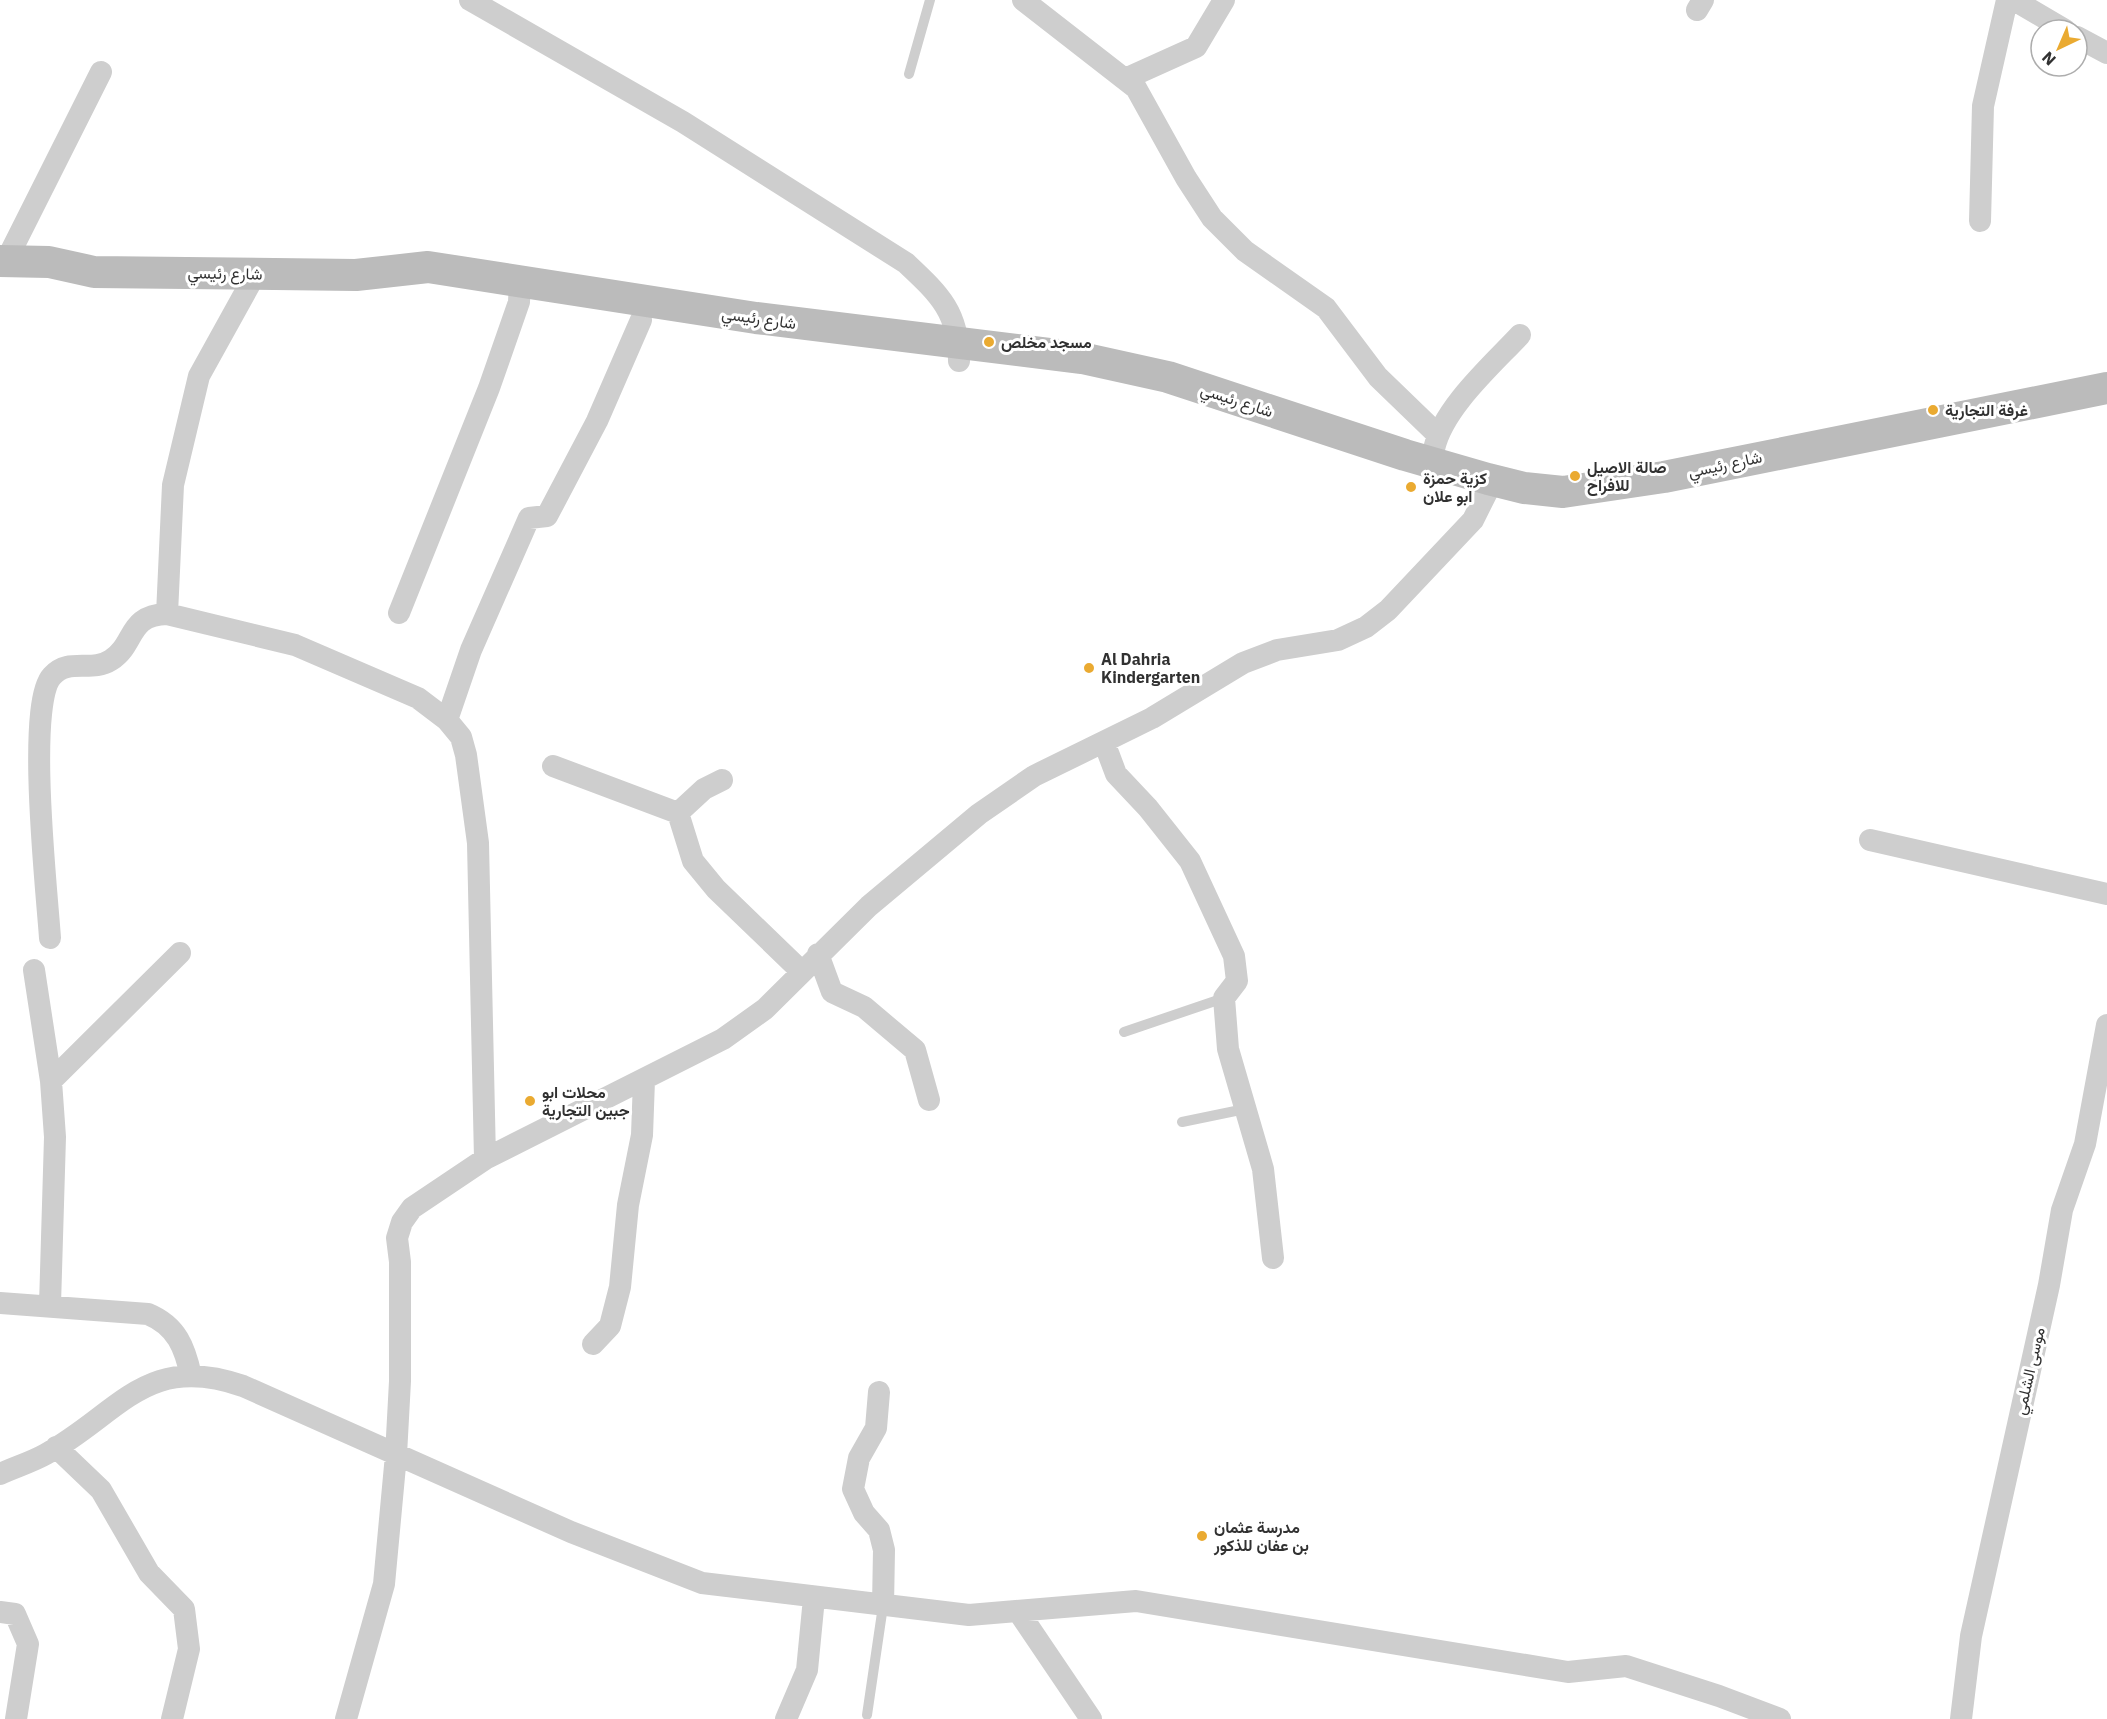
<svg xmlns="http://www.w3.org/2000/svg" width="2107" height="1719" font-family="'IBM Plex Sans',Vazirmatn,sans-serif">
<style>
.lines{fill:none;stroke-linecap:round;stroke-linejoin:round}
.service{stroke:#cecece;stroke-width:10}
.minor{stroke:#cecece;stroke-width:22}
.secondary{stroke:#bbb;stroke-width:32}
.poi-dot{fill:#eaaa31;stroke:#fff;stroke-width:2}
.labels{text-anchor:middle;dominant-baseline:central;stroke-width:6;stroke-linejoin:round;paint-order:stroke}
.street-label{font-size:16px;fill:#313131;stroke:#fff}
.poi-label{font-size:16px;font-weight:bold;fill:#313131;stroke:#fff;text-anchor:start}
</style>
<rect width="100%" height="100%" fill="#fff"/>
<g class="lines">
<path class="service" d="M909,74L930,0
M1124,1032L1224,998
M1182,1122L1245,1109
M867,1715L883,1606"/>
<path class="minor" d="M470,0L683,122L906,263C939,294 959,312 959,361
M1023,0L1136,88L1186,178L1212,218L1245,251L1326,308L1378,377L1437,434
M2014,0L2065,30
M1697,10L1703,0
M2077,37L2107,53
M1125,79L1196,47L1224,0
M1980,221L1983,106L2007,0
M6,261L101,72
M1434,449C1443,408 1492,365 1520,335
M399,613L489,388L519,302L520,281
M167,614L173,485L199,376L256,273
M447,720L471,650L529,518L547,516L597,421L641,320
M1104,742L1116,774L1148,808L1190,861L1234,956L1237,981L1224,998L1228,1049L1263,1169L1273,1258
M553,766L678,813
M722,780L704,789L678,813L693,861L716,889L801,971
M1870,840L2107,894
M50,938C47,893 26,704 52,676C69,657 91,673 111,660C136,644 127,615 167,614L295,645L418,698L447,720L461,737L466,755L478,843L485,1159
M818,954L832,992L864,1007L915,1050L929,1100
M34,970L51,1081L55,1137L50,1305
M51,1081L180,953
M0,1303L148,1314C177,1326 185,1348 191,1376
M593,1344L610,1326L620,1287L628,1205L642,1135L644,1080
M879,1392L876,1428L859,1458L853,1489L864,1513L879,1530L884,1550L883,1606
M56,1447L101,1490L149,1573L184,1609L189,1649L172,1719
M0,1474C15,1467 32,1462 46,1454C120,1413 146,1352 243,1386L571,1532L702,1583L969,1615L1136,1601L1568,1672L1626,1666L1719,1696L1780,1719
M1018,1611L1091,1719
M0,1612L15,1614L28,1644L16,1719
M346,1719L384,1584L396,1455L400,1381V1262L397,1238L402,1222L412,1208L485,1159L723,1039L765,1009L869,906L979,814L1034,776L1152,718L1243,663L1277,650L1338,640L1366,627L1388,610L1473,520L1487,492L1488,479
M786,1719L807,1670L814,1598
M1961,1719L1971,1636L2049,1285L2062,1210L2085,1144L2107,1025"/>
<path class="secondary" d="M0,261L49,262L94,272L356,275L428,267L756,318L1082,358L1168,377L1405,455L1488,479L1524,488L1563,492L1664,477L2107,388"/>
</g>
<g class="poi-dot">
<circle cx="989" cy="342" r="6"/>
<circle cx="1933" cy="410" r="6"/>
<circle cx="1575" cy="476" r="6"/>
<circle cx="1411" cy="487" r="6"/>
<circle cx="1089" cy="668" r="6"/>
<circle cx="530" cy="1101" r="6"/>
<circle cx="1202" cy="1536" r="6"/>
</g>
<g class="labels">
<g class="street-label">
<text transform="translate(225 273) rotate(1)">شارع رئيسي</text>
<text transform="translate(759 318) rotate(8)">شارع رئيسي</text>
<text transform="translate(1237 400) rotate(18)">شارع رئيسي</text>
<text transform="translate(1725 464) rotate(-12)">شارع رئيسي</text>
<text transform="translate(2029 1371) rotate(-77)">موسى الشلمي</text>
</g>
<g class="poi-label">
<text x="1001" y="342">مسجد مخلص</text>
<text x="1945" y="410">غرفة التجارية</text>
<text x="1587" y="467">صالة الاصيل<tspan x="1587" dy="18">للافراح</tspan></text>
<text x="1423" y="478">كزية حمزة<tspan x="1423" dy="18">ابو علان</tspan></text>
<text x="1101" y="659">Al Dahria<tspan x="1101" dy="18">Kindergarten</tspan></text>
<text x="542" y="1092">محلات ابو<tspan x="542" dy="18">جبين التجارية</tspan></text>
<text x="1214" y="1527">مدرسة عثمان<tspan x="1214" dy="18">بن عفان للذكور</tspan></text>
</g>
</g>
<g transform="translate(2059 48) rotate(224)"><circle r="28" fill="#ffffff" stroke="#adadad" stroke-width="1.5"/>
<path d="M0-4.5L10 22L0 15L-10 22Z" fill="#eaaa31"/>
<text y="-9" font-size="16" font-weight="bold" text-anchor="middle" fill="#313131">N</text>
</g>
</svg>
